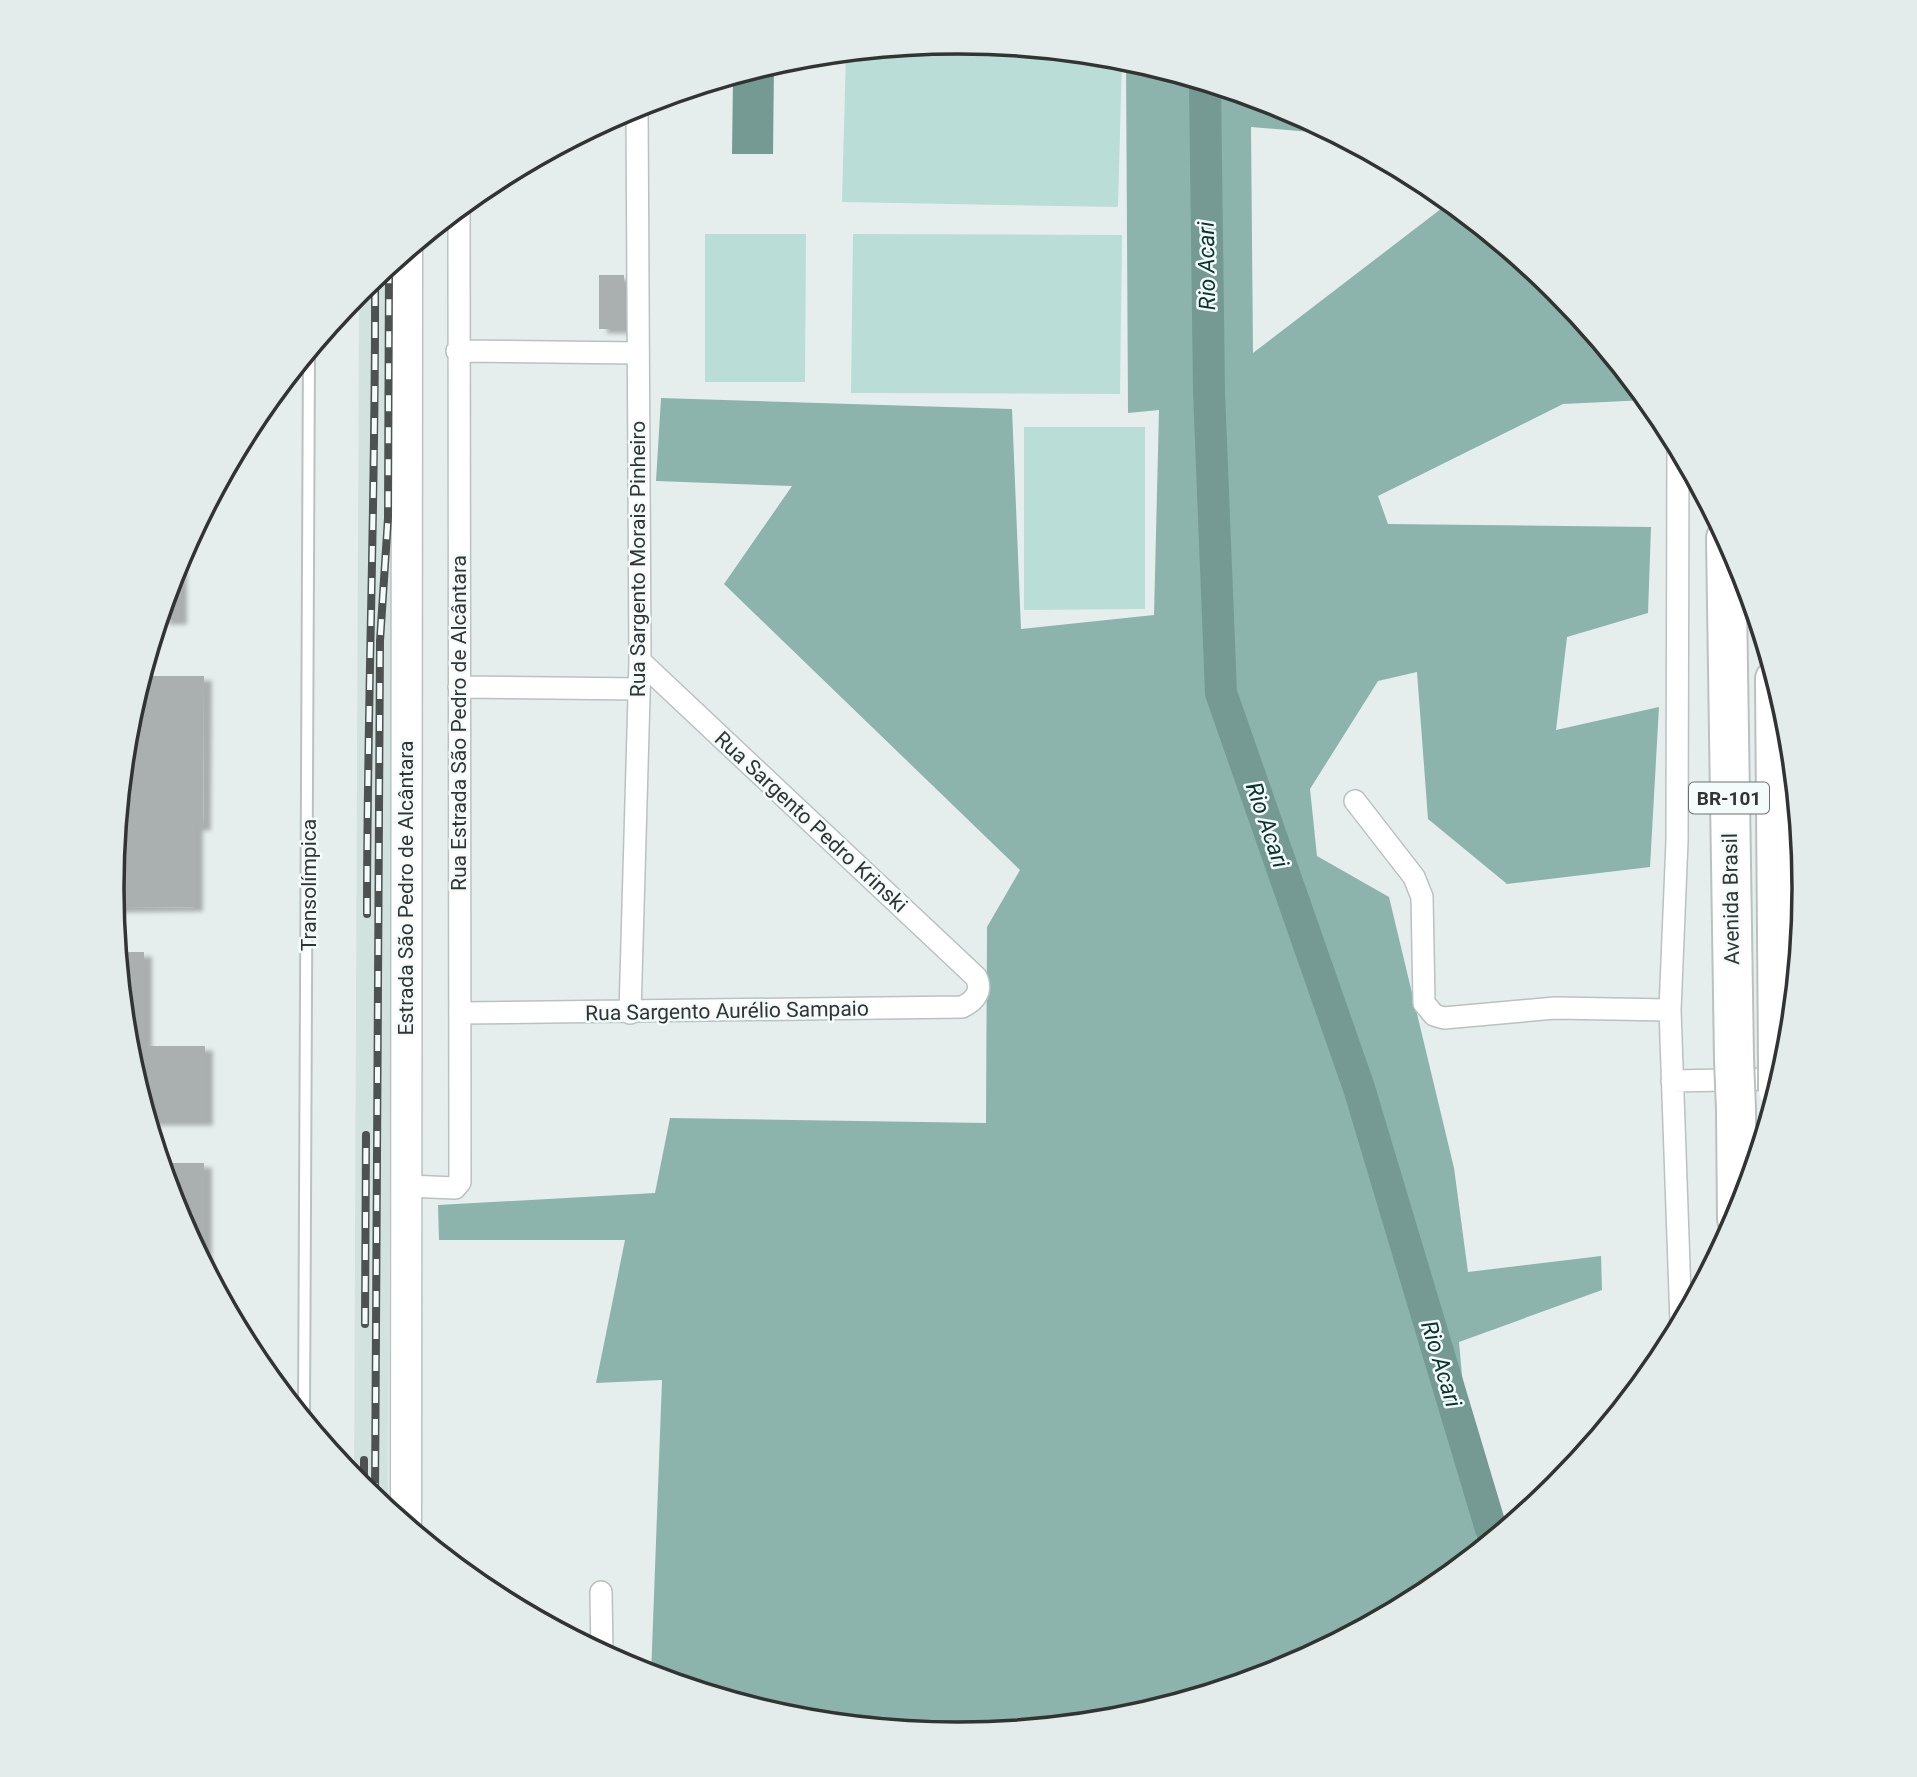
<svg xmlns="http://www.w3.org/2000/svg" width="1917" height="1777" font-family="Roboto,sans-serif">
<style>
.built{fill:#d2e2df}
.green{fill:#baddd7}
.forest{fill:#8db3ad}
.water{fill:#749a93}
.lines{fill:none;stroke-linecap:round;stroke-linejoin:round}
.river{stroke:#749a93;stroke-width:32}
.building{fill:#a9b0af;filter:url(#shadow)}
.lane-casing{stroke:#bac2c0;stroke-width:14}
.street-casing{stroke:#bac2c0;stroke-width:24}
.secondary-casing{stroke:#bac2c0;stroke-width:33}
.highway-casing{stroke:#bac2c0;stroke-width:42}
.lane{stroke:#fff;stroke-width:10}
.street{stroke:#fff;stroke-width:21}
.secondary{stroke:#fff;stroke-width:30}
.highway{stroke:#fff;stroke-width:38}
.rail-casing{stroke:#4d5150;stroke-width:8}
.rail{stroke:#f3fcfa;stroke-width:5;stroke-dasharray:16;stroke-linecap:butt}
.highway-bridge-casing{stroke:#bac2c0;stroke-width:42;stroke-linecap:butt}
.highway-bridge{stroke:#fff;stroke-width:38}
.labels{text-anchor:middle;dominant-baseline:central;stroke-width:5;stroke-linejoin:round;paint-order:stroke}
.shield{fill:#f3fcfa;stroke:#6b706f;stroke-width:2}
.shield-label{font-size:19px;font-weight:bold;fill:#313433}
.street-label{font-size:21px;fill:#313433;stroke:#f3fcfa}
.water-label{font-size:23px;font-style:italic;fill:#0c332e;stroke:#f3fcfa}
.rim{fill:none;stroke:#313433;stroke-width:3.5}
</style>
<defs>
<filter id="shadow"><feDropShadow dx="8" dy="4.5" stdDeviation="2" flood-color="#0004"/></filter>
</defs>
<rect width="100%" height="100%" fill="#e6eeed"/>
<path class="built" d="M394,262L388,1510L354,1480L359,292Z"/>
<path class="green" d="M959,42L1122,58L1118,207L842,202L846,53Z
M705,234H806L805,382H705Z
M853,234L1122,235L1120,394L851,393Z
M1024,427H1145V609L1024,610Z"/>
<path class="forest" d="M1126,59L1283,107L1334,134L1251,127L1253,353L1450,202L1557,290L1647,400L1563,404L1378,496L1388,524L1651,527L1648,613L1567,637L1556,730L1659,707L1650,867L1507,884L1428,819L1417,672L1378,681L1310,789L1317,856L1389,897L1454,1168L1468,1272L1601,1256L1602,1290L1459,1342L1478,1552L1428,1593L1282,1671L1123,1719L958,1735L793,1719L651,1676L662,1380L596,1383L625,1240H439L438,1205L655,1193L670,1118L986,1123L987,927L1020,870L724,584L792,486L656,481L661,398L1012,409L1021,629L1154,615L1159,410L1128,413Z"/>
<path class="water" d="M774,65L773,154H732L733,77Z"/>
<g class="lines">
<path class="river" d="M1205,83L1209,392L1221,693L1359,1088L1494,1539"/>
</g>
<path class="building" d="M599,275H624V329H599Z
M176,568H179V620H160Z
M143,676H204L203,826H195V907L114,908L112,888L116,852H124L123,781L128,723Z
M118,952H144V1046H205V1121H149L128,1053Z
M166,1163H204V1264L176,1212L166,1178Z"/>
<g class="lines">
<defs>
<path id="lane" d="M304,1419L309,352"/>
<path id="street" d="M457,351L637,353
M1678,447L1677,841L1670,1010L1681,1323
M459,687L639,689
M1355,801L1414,877L1422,897L1424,1003L1434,1015L1444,1018L1555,1008L1670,1010
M460,1013L962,1007C975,1001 983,991 976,977L640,661
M630,1013L640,661L637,106
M1672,1081L1781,1079
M408,1186L455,1188L460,1182L459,209
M601,1592L602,1653"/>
<path id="secondary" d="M406,1525L407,251"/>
<path id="highway" d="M1726,538L1734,1059
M1775,679L1778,1060
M1736,1110L1737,1219"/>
</defs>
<use href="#lane" class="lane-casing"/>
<use href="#street" class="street-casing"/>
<use href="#secondary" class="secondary-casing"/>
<use href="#highway" class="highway-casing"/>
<use href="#lane" class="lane"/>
<use href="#street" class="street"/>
<use href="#secondary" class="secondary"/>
<use href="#highway" class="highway"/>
<defs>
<path id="rail" d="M367,914C367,702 376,490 375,277
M365,1324L366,1135
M364,1490V1460
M375,1499L380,641L388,518L389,266"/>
</defs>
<use href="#rail" class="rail-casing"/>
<use href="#rail" class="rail"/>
<defs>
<path id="highway-bridge" d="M1734,1059L1736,1110
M1778,1060V1090"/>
</defs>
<use href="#highway-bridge" class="highway-bridge-casing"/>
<use href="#highway-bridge" class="highway-bridge"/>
</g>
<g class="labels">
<rect class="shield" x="1689" y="782.5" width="80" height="31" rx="5"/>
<g class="shield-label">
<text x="1729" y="798">BR-101</text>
</g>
<g class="street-label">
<text transform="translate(638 559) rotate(-90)">Rua Sargento Morais Pinheiro</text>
<text transform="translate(459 723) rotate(-90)">Rua Estrada São Pedro de Alcântara</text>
<text transform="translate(811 822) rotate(43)">Rua Sargento Pedro Krinski</text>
<text transform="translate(309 885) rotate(-90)">Transolímpica</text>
<text transform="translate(406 888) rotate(-90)">Estrada São Pedro de Alcântara</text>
<text transform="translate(1731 899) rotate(-91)">Avenida Brasil</text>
<text transform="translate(727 1011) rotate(-1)">Rua Sargento Aurélio Sampaio</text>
</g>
<g class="water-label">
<text transform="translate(1207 266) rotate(-91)">Rio Acari</text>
<text transform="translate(1267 825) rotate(71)">Rio Acari</text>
<text transform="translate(1441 1364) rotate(73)">Rio Acari</text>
</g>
</g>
<path d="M0 0H1917V1777H0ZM124 888a834 834 0 1 1 1668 0a834 834 0 1 1-1668 0Z" fill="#e3ecea" fill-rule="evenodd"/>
<path class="rim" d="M124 888a834 834 0 1 1 1668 0a834 834 0 1 1-1668 0Z"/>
</svg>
